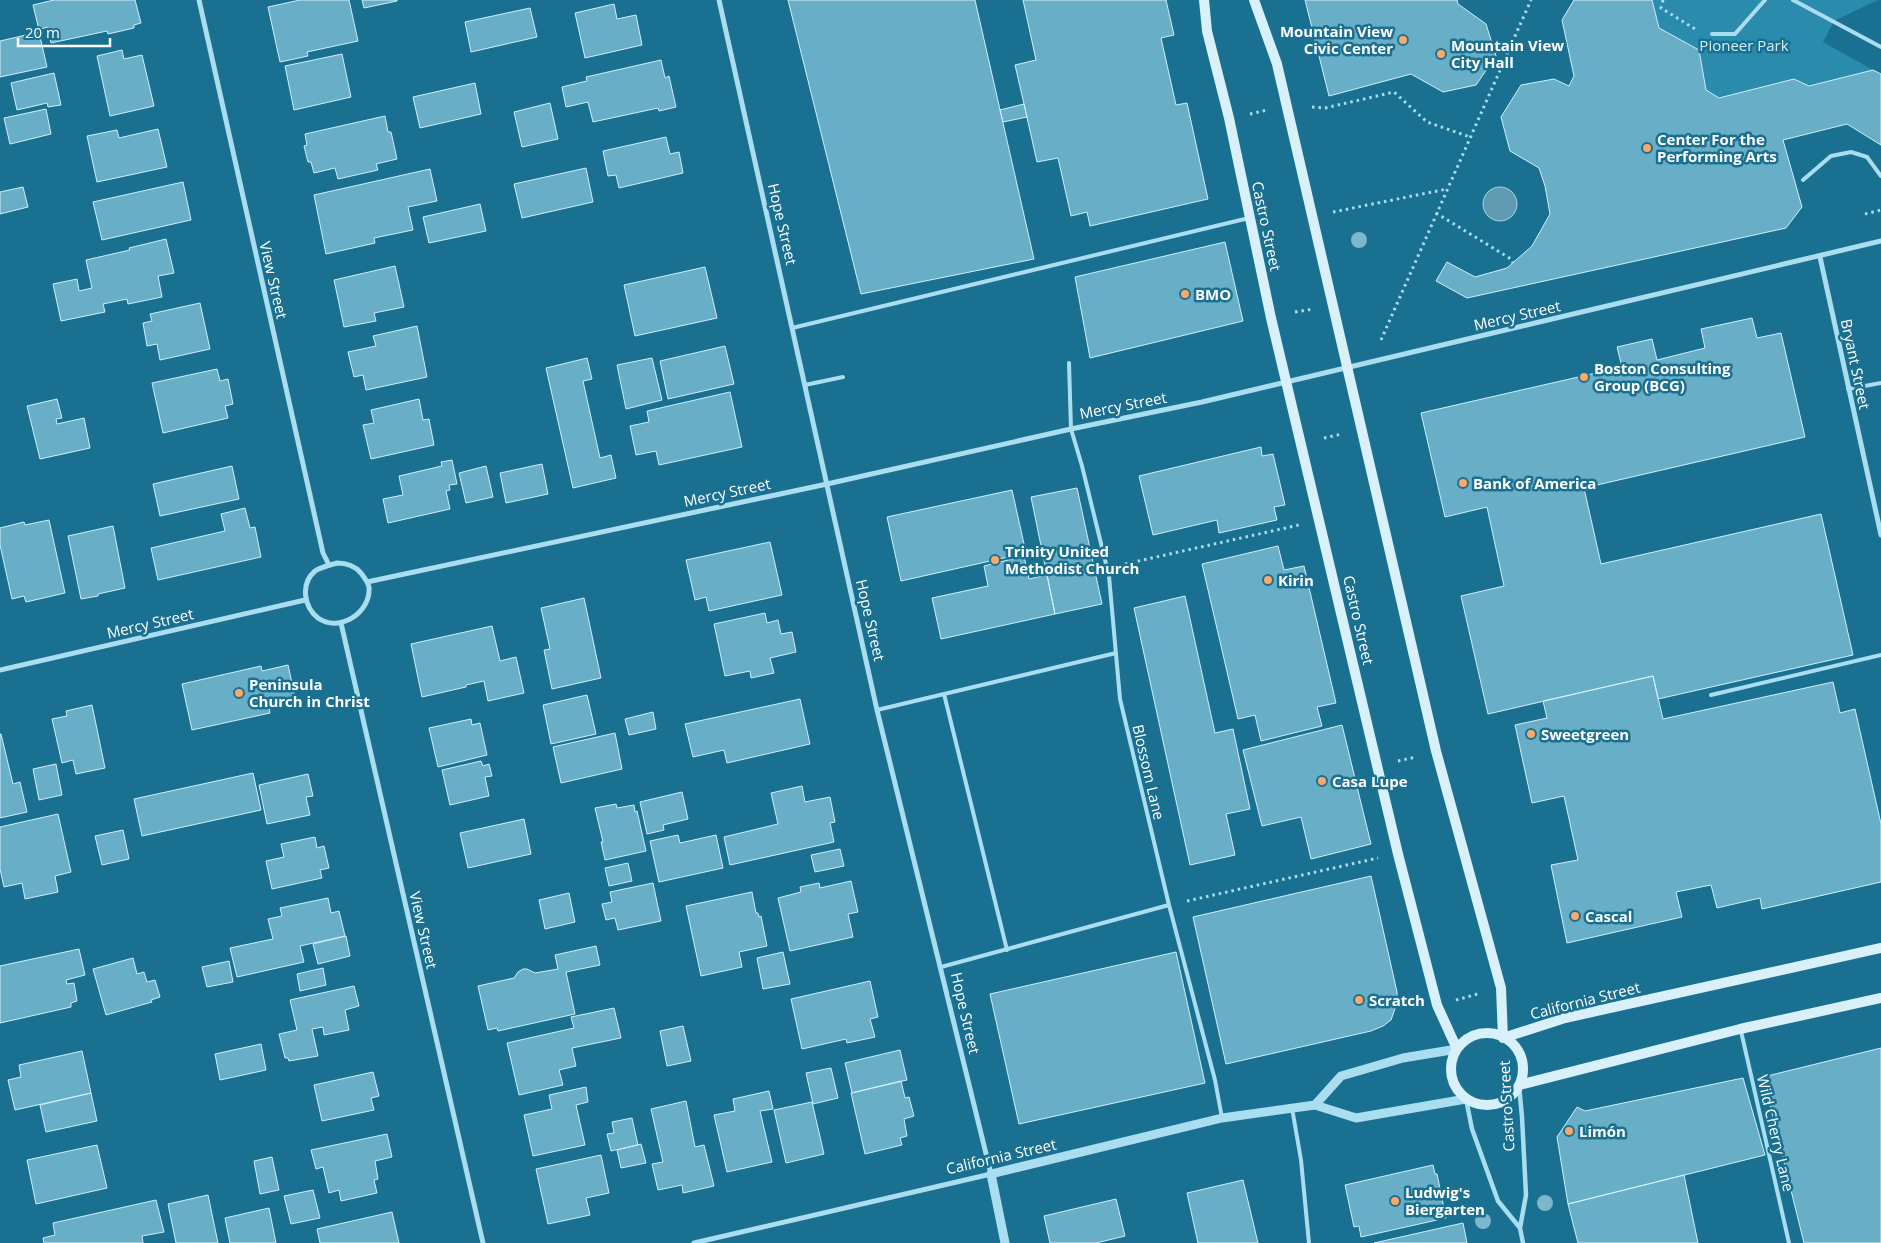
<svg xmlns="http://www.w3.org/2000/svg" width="1881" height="1243" font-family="'Open Sans',sans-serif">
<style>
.green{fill:#2a8bad}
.water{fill:#619bb1;stroke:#9cdcf1}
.building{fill:#69aec7;stroke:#d0effb}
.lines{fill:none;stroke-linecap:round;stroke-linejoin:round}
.path{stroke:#a9ddef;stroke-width:3;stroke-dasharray:2.5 4;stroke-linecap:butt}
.service{stroke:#a9ddef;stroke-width:4}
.pedestrian{stroke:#a9ddef;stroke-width:4.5}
.minor{stroke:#a9ddef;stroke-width:5}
.tertiary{stroke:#a9ddef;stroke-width:9}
.secondary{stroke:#d7f0fa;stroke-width:10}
.tree{fill:#7eb6cb}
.poi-dot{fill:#ffa767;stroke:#1a7091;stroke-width:2}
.labels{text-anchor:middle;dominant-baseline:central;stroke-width:5;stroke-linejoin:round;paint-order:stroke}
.poi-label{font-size:15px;font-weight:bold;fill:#fff;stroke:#1a7091;text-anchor:start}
.park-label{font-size:15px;fill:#d0effb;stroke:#1a7091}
.street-label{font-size:15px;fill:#fff;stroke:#1a7091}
</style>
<rect width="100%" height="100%" fill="#1a7091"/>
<path class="green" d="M1652,0H1878L1834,21L1823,42L1873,70L1809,86L1794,79L1719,98L1706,90L1698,50L1659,28Z"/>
<path class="water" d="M1483 204a17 17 0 1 1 34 0a17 17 0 1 1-34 0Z"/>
<path class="building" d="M54,0H135L141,23L134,25V28L108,34L107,31L51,43L47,27L39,30L33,5Z
M300,0H349L358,41L307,52L308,56L280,62L268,7Z
M362,0H397V1L364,8Z
M788,0H975L1034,259L861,294Z
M1023,0H1166L1174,35L1161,38L1176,105L1187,103L1208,199L1090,226L1087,212L1071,216L1058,158L1037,162L1024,104L1015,65L1036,60Z
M1305,0H1457L1458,4L1486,24L1496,56L1476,85L1443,92L1411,74L1329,96Z
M1574,0H1652L1659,28L1699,50L1706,90L1719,98L1794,79L1809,86L1873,70L1881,74V145L1847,124L1783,140L1802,207L1786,228L1467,298L1436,281L1447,262L1475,277L1507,268L1532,246L1550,214L1545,186L1539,168L1510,151L1501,117L1521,85L1554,79L1569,86L1574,76L1562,20Z
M614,4L617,19L636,15L642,45L585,58L575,13Z
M530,8L537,37L471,52L465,22Z
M39,32L47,67L0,77V41Z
M122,50L124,59L142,55L154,106L110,116L97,56Z
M342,54L351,97L294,110L285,66Z
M661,60L665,78L669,76L676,107L659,111L658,108L593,122L588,102L566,107L562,87L587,81L586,77Z
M54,73L61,105L48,107L47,103L17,110L11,83Z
M475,83L481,114L420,128L413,97Z
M550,103L558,139L522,147L514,112Z
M1024,104L1027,117L1003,122L1000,110Z
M46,109L51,134L10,144L4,118Z
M385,116L388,132H391L397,159L376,164L378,170L338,179L335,168L314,173L311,162H308L304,146L307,145L305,134Z
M158,129L167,167L97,182L87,136L117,130L119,138Z
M666,137L670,154L679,152L683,173L619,188L616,175L608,176L603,151Z
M586,168L593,202L522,218L514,184Z
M430,169L437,201L408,207L413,230L374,238L375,243L326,254L314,195Z
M183,182L191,220L102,240L93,202Z
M23,187L28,207L0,214V192Z
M480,204L486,231L429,243L423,217Z
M166,239L174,273L158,276L162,297L128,304L127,299L103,304L105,312L61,321L53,284L77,279L79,291L92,288L86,260L130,250L129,248Z
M1225,242L1243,321L1090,358L1075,277Z
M395,266L404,307L374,313L376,321L344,327L334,280Z
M705,267L717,318L635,336L624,285Z
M200,303L210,349L160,360L157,344L147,346L143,323L152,321L150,314Z
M1752,318L1757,338L1781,333L1805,437L1584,488L1601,564L1821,514L1853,655L1658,699L1653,676L1488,714L1461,596L1504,586L1487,507L1445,517L1421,413L1622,367L1617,347L1652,339L1657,360L1705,348L1701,329Z
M417,326L427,377L366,390L363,375L354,377L348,352L376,346L373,336Z
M725,346L734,384L668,399L660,361Z
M587,358L592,379L583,381L600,458L611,455L616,478L573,488L546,368Z
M652,358L662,400L626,409L617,365Z
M217,369L220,381L228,379L233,404L225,406L228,418L163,433L152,383Z
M730,392L742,447L659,465L656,451L636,455L630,426L649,422L647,411Z
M57,399L62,418L56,419L57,424L84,418L90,448L40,459L27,406Z
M419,399L423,420L429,419L434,445L371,459L363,425L374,423L371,410Z
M1261,447L1262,456L1273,454L1285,505L1274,507L1277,520L1219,533L1217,520L1153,535L1139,476Z
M452,460L457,484L449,485L450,490L446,491L450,509L388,523L383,499L403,495L399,476L442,466L441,462Z
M542,464L548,494L506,503L500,473Z
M232,466L239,499L160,516L153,484Z
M486,466L493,497L466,503L459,473Z
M1077,488L1102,604L1055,614L1031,497Z
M1012,490L1026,553L901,581L887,517Z
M245,508L250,528L255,527L261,557L158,580L151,548L225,531L221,514Z
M49,520L65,593L26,602L24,596L12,599L0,545V528L24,522L25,525Z
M113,526L125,588L98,594V596L81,599L68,536Z
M770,542L782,595L709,611L706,597L695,600L686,560Z
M1278,546L1284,570L1304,566L1336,703L1317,707L1322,726L1261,741L1255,715L1238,719L1202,564Z
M1024,556L1029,579L1047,575L1055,614L941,639L932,598L988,586L984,566Z
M1185,596L1215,733L1233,729L1250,809L1226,814L1235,855L1190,865L1134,608Z
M584,598L601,678L552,689L544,650L550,649L541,608Z
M765,613L767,623L778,620L781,634L792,632L796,652L770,658L774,673L751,678L750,671L725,676L714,624Z
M492,626L500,661L516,657L524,693L488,701L484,681L466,685V687L422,697L411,644Z
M288,665L296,702L269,708L270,713L192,730L182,684L261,666L262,671Z
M1653,676L1663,719L1833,682L1840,713L1855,709L1881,824V882L1762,909L1760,898L1717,908L1711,885L1676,892L1682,917L1567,943L1551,865L1578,860L1564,796L1532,803L1515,725L1547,718L1543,701Z
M587,695L596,734L551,744L543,705Z
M800,699L810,744L727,763L724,750L693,757L685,724Z
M92,705L105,768L76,774L73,760L62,763L52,719L67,716L66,711Z
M653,712L656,729L629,735L625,719Z
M471,719L472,725L480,723L487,755L438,767L429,728Z
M1342,725L1371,844L1311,859L1301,817L1262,826L1243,750Z
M615,733L622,769L561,783L553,747Z
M0,734H1L13,784L20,782L27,812L0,818Z
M481,761L483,766L489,764L492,776L485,777L489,796L450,805L442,770Z
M56,764L62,795L39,800L33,769Z
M253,773L261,810L142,836L134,799Z
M308,774L313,796L306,797L310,815L267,824L259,785Z
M802,786L805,802L830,797L835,822L830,823L834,842L730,865L724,837L778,824L771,793Z
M682,792L688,819L663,825L664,830L647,834L640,802Z
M616,804L617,808L634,805L635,812L637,811L646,851L605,860L601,842H603L595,808Z
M58,814L71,872L55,876L58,892L25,899L22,883L4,887L0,869V827Z
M524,819L531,854L468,868L460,833Z
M123,830L129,859L102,865L95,836Z
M678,835L680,843L716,835L723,868L659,882L650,841Z
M315,837L317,848L324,846L329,868L320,870L322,878L272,889L266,861L284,857L281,844Z
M840,849L844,866L815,872L811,855Z
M628,863L632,881L609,886L605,868Z
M1371,876L1397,992V1003L1391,1020L1383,1026L1371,1031L1226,1064L1193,917Z
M851,881L858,912L848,914L853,937L790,951L778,898L801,892L800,887L819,883L820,888Z
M653,883L661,921L618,930L615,918L606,920L602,904L612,902L610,892Z
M752,892L756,913H758L759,917L761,916L767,946L739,952L742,967L701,976L686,906Z
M569,893L575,922L545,929L539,900Z
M328,898L331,913L339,911L345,936L300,946L304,962L237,977L230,948L273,939L268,919L282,916L280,908Z
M346,936L350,956L318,964L313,944Z
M596,946L600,965L566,972L575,1014L498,1031L497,1028L488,1030L478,986L514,978L518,972L523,969H527L535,973L558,969L555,955Z
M79,949L85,975L66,980L67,984L74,983L77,1001L71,1003V1007L0,1023V966Z
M783,952L790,984L763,989L757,958Z
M1176,952L1205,1083L1019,1124L990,994Z
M133,958L137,974L144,972L147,982L155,980L160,997L151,1000L152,1002L106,1015L93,969Z
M229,961L233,982L207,987L202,967Z
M323,968L326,985L300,991L297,974Z
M870,981L878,1017L870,1019L875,1037L847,1043L846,1039L802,1049L791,999Z
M354,986L359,1006L345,1010L349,1030L324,1035L323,1027L312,1029L318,1056L289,1061L288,1058H285L279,1034L297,1030L290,1000Z
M614,1008L621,1038L572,1048L576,1066L559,1070L563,1085L519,1095L507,1043L574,1028L571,1017Z
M683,1026L691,1061L667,1066L660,1031Z
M261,1044L266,1070L220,1080L215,1054Z
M1881,1048V1243H1804L1763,1077Z
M900,1050L907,1080L852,1093L845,1063Z
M82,1051L91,1093L15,1110L8,1080L21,1077L19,1065Z
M831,1068L838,1098L813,1104L806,1073Z
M373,1072L379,1096L371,1098L374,1110L322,1121L314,1085Z
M1743,1078L1765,1155L1568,1204L1557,1137L1577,1107L1585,1111Z
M901,1081L905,1098L909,1097L914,1116L904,1119L907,1136L900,1138L902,1145L865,1154L851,1093Z
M586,1087L588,1102L576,1105L585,1145L533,1156L524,1115L552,1109L549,1095Z
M769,1091L773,1109L760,1111L772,1162L727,1172L714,1115L735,1111L733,1099Z
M91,1093L97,1121L46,1132L40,1105Z
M686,1101L695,1147L704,1145L714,1186L683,1193L682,1185L658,1190L652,1164L663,1162L651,1109Z
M812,1102L824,1154L786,1163L774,1110Z
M632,1118L638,1145L611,1151L607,1134L614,1133L612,1122Z
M387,1134L392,1157L375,1161L378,1179L374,1180L377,1193L341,1201L339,1190L329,1193L323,1167L316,1169L311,1150Z
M641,1144L646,1163L621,1168L617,1150Z
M97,1145L107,1188L36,1204L27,1160Z
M601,1155L609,1193L586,1198L590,1215L548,1224L536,1169Z
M272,1157L279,1190L260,1194L254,1161Z
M1433,1165L1435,1174H1437L1446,1218L1361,1237L1359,1226L1354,1227L1345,1185Z
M1684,1175L1698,1243H1578L1568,1204Z
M1243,1180L1258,1243H1198L1187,1193Z
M313,1190L320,1218L291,1224L284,1196Z
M208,1195L218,1243H176L168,1204Z
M1116,1199L1125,1236L1096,1243H1050L1044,1216Z
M156,1200L164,1232L142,1236L143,1243H44L43,1238L55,1235L53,1223Z
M269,1208L276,1243H230L225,1218Z
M392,1212L399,1243H320L317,1229Z
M1463,1223L1467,1243H1374Z"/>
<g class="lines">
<path class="path" d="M1663,0L1661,8L1695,29
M1312,107L1325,108L1394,92L1427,122L1470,137
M1250,114L1267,110
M1333,212L1447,189
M1436,213L1511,259L1513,263
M1865,214L1881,210
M1295,312L1313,309
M1381,340L1531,0
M1324,438L1342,434
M1125,564L1299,525
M1398,761L1416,757
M1187,901L1378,858
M1456,1000L1481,993"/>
<path class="service" d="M1793,0L1881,47
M1712,34H1735L1765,0
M1803,180L1831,156L1851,152L1867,157L1881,176
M792,328L1249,218
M1069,363L1071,429L1082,466L1109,576L1120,699L1169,905L1215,1080L1222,1118
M805,385L843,377
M1848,389L1881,383
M944,694L1007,950
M1711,695L1881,655
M877,710L1116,653
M941,967L1169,905
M1741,1031L1789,1243
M1292,1108L1301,1160L1309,1243"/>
<path class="pedestrian" d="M1519,1085L1522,1117L1526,1195L1520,1228L1523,1243
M1466,1099L1472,1129L1498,1201L1520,1228"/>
<path class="minor" d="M199,0L323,553L329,565
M1820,257L1881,535
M337,563C346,563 355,566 361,573C364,577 368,582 369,587C371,613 339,633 318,618C304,607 300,584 315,571C321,567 330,565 337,563Z
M367,582L827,484L1071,429L1202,402L1881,241
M341,623L483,1243
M0,670L305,600
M694,1243L991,1174L877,710L719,0"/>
<path class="tertiary" d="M1315,1105L1341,1076L1403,1058L1457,1049
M1005,1243L991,1174L1222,1118L1315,1105L1356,1118L1466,1099"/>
<path class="secondary" d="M1204,0L1207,31L1229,118L1271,318L1398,854L1437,1005L1457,1049
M1254,0L1277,64L1436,751L1501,988L1503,1038
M1451 1069a36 36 0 1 1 72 0a36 36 0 1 1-72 0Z
M1503,1038L1565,1018L1881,948
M1519,1085L1740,1029L1881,998"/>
</g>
<g class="tree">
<circle cx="1359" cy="240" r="8"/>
<circle cx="1545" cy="1203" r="8"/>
<circle cx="1483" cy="1221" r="8"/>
</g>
<g class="poi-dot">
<circle cx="1403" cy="40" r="5"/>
<circle cx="1441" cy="54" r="5"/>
<circle cx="1647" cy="148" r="5"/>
<circle cx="1185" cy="294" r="5"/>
<circle cx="1584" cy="377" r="5"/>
<circle cx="1463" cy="483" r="5"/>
<circle cx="995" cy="560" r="5"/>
<circle cx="1268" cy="580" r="5"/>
<circle cx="239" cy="693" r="5"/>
<circle cx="1531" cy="734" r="5"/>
<circle cx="1322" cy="781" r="5"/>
<circle cx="1575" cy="916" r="5"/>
<circle cx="1359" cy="1000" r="5"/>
<circle cx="1569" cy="1131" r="5"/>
<circle cx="1395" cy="1201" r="5"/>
</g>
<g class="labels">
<g class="poi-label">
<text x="1393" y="31" text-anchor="end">Mountain View<tspan x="1393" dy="17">Civic Center</tspan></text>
<text x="1451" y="45">Mountain View<tspan x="1451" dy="17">City Hall</tspan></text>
<text x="1657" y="139">Center For the<tspan x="1657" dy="17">Performing Arts</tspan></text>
<text x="1195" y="294">BMO</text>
<text x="1594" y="368">Boston Consulting<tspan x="1594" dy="17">Group (BCG)</tspan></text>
<text x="1473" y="483">Bank of America</text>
<text x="1005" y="551">Trinity United<tspan x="1005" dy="17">Methodist Church</tspan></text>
<text x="1278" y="580">Kirin</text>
<text x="249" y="684">Peninsula<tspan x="249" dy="17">Church in Christ</tspan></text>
<text x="1541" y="734">Sweetgreen</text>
<text x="1332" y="781">Casa Lupe</text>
<text x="1585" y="916">Cascal</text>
<text x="1369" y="1000">Scratch</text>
<text x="1579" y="1131">Limón</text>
<text x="1405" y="1192">Ludwig's<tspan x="1405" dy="17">Biergarten</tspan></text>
</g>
<g class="park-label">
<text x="1744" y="45">Pioneer Park</text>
</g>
<g class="street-label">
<text transform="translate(783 224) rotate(77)">Hope Street</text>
<text transform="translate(1267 226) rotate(78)">Castro Street</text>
<text transform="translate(274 280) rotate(77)">View Street</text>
<text transform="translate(1517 315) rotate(-13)">Mercy Street</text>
<text transform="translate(1856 364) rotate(78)">Bryant Street</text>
<text transform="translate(1123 405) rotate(-11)">Mercy Street</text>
<text transform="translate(727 492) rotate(-12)">Mercy Street</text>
<text transform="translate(871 620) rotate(77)">Hope Street</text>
<text transform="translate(1359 620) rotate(77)">Castro Street</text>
<text transform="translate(150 623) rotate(-13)">Mercy Street</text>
<text transform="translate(1149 772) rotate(77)">Blossom Lane</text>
<text transform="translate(424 930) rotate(77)">View Street</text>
<text transform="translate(1585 1000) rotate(-14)">California Street</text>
<text transform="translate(966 1013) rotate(77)">Hope Street</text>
<text transform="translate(1506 1106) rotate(-93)">Castro Street</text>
<text transform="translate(1776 1133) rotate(77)">Wild Cherry Lane</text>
<text transform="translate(1001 1156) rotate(-13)">California Street</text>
</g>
</g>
<path d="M18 38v8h92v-8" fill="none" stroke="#ffffff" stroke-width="2.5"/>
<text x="25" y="38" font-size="15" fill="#ffffff" stroke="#1a7091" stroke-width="4" paint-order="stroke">20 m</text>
</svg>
